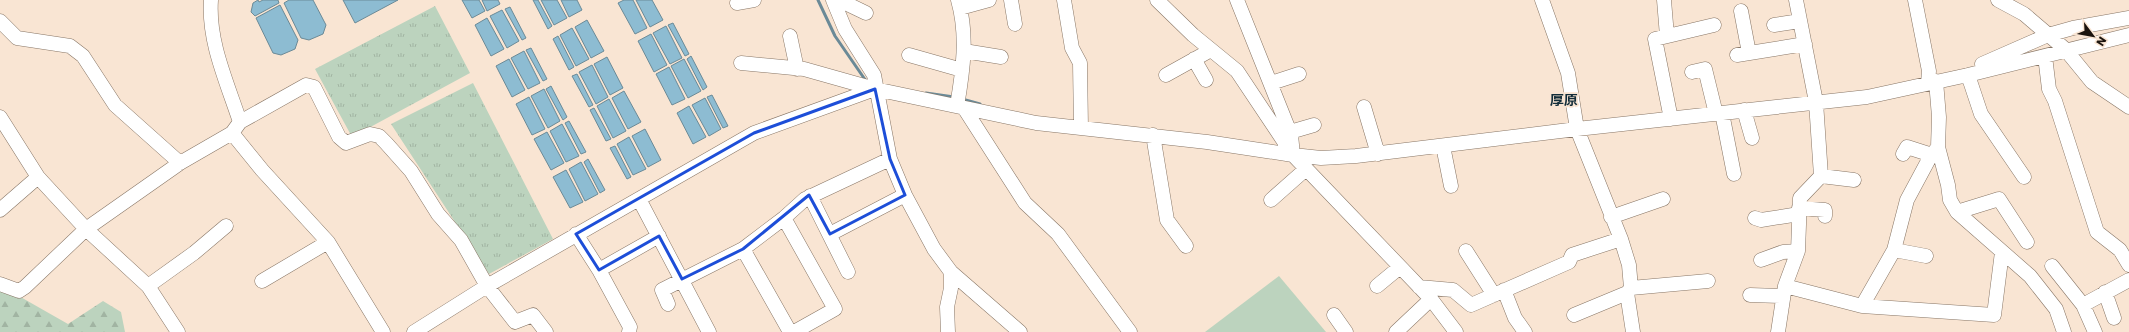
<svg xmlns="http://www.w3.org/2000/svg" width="2129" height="332" font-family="Poppins,'Noto Sans JP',sans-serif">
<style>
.grass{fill:url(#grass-tufts)}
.forest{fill:url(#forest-firs)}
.green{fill:#bcd3be}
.water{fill:#8dbcd2;stroke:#6b8a97}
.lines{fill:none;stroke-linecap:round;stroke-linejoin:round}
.stream{stroke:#6b8a97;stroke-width:3}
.minor-casing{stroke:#887666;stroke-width:15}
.minor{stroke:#fff;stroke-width:14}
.marked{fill:none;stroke:#1d4ed8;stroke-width:3;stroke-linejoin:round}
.labels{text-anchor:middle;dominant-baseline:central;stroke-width:3.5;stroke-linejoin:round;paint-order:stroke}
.quarter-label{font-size:14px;font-weight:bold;fill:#122d3a;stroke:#f9e5d3}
</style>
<defs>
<pattern id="grass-tufts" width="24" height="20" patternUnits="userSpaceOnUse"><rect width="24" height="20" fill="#bcd3be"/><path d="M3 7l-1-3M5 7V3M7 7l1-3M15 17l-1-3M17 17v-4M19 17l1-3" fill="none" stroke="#a1b4a2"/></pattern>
<pattern id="forest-firs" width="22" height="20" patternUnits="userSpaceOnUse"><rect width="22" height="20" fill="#bcd3be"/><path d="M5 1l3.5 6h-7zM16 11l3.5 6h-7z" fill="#a1b4a2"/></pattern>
</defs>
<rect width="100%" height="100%" fill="#f9e5d3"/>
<path class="grass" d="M435,6L470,73L352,137L315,69Z
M473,83L553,239L489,274L391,124Z"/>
<path class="forest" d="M0,287L10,291L68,324L103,301L121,312L125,332H0Z"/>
<path class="green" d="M1279,276L1326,332H1205Z"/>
<path class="water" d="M258,0L259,2L263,0H278L279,3L255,16L251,12L253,3Z
M289,0H313L326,25L323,34L309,40L301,38L284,3Z
M343,0H398L355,23Z
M462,0H479L485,11L472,18Z
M482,0H498L500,4L487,11Z
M533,0H538L552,26L548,29Z
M541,0H557L567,18L554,25Z
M561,0H577L582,10L569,17Z
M624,0H633L647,28L635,34L618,3Z
M636,0H652L663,20L650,27Z
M280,5L298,40L295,49L281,55L273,53L256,18Z
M510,7L526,38L522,40L505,9Z
M502,10L519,41L507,48L490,16Z
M487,18L504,49L491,56L475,25Z
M587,20L604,51L591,58L575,27Z
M673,23L689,54L685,56L668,25Z
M666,26L682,58L670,64L653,33Z
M572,28L589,59L576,66L560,35Z
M651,34L667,65L654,72L638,41Z
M558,36L574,67L569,70L553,39Z
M531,48L547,79L543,81L526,50Z
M524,51L540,83L528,89L511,58Z
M691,56L707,87L703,90L687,59Z
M607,57L623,88L610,95L594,64Z
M509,59L525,90L512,97L496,66Z
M684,59L701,91L688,98L671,66Z
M592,65L608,97L596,104L579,72Z
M669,67L685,99L672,105L656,74Z
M577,74L593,105L589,107L572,76Z
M551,86L567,117L563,120L546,89Z
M544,89L560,121L548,128L531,96Z
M624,91L641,122L628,129L612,98Z
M712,95L728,126L723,128L707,97Z
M529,97L545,129L532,135L516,104Z
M705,98L721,129L709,136L692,105Z
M609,99L626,131L613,138L597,106Z
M689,106L706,137L693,144L677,113Z
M594,108L611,139L606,141L590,110Z
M569,121L586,152L581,154L565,123Z
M562,124L579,156L566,162L550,131Z
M645,129L661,160L648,167L632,136Z
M547,132L564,163L551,170L534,139Z
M629,137L646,169L633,175L617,144Z
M615,146L631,177L627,179L610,148Z
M588,159L605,190L600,193L584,162Z
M581,162L598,194L585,201L569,169Z
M566,170L583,202L570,208L553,177Z"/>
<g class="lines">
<path class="stream" d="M818,0L835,36L866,81
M926,93L954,97
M962,99L980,104"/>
<defs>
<path id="minor" d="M833,0L845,29L874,75L890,159L905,195L934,249L951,272L1020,332
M839,0L866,13
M1011,0L1015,24
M1064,0L1072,48L1080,63L1081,128
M1157,0L1193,35L1237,71L1293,155L1431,299L1456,332
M1237,0L1291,135L1293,155
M1542,0L1568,73L1577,129L1621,239L1629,265L1631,288L1627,293L1633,332
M1664,0L1667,36
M1915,0L1929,71L1928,83
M1998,0L2024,14L2065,49L2092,82L2129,107
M737,3L754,0
M960,8L989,0
M1741,11L1749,53
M0,21L17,38L70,46L83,56L115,105L180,163
M1774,25L1800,21
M790,36L797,69
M964,51L1001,57
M909,55L962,70
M1737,55L1805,44
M2045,56L2049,89L2055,101L2097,232L2120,250L2129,265
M1194,59L1206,80
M741,63L804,69L875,89L1036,123L1207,142L1293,155L1321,158L1356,156L1577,129L1867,97L1968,75L2129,35
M1982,64L2048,35L2073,28L2129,18
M1692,72L1705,69L1716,114
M1166,75L1211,50
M1968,75L1981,114L2024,177
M1936,81L1939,117L1938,147L1948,185L1950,200L1957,212L2030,276L2056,309L2064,332
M1271,83L1299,74
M957,106C963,71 968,35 958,0
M1364,107L1378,154
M964,108L1025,203L1058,234L1130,332
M1744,110L1752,138
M1722,113L1734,174
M0,117L38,177L86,229L148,286L178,332
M1671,119L1655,39L1714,25
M240,122L306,85L314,87L339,137L346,143L370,134L379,136L386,143L411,171L438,214L461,240L487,286L515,322L533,315L546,332
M1290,132L1314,125
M232,133L262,170L328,242L383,332
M1153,135L1167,220L1186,246
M1443,146L1451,186
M1903,154L1907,147L1932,155
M1821,176L1854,180
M810,196L848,272
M639,199L709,332
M1271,200L1306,169
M1799,208L1825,210V216
M0,210L38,177
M1957,212L1999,199L2027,242
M1611,217L1663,199
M784,218L835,309L794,332
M1755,218L1761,220L1799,214
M576,234L599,270L630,327L629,332
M830,234L905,195
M743,249L790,332
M1894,250L1926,256
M1466,251L1494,295
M1761,260L1783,252L1798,251
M2052,266L2083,305L2129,280
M599,270L659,236
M262,281L328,242
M0,284L19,291L25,287L86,229L180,163L232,133L240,122C227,82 208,42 211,0
M148,286L194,253L226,226
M1377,286L1400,267
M1785,286L1862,306L1994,315L2002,252
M1419,287L1453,290L1471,305L1569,262L1572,255L1621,239
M1631,288L1708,281
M1504,290L1515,318L1525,332
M2105,292L2114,318
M1750,295L1783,296
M668,304L662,290L743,249L784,218L805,199L890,159
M2083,305L2095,332
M1862,306L1894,250L1907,200L1929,159L1938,147
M1334,315L1346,332
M1574,315L1627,293
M414,332L487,286L754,133L875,89
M948,332L947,307L951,288V272
M1396,332L1431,299
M1778,332L1785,286L1798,251L1800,198L1821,176L1816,102L1796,0"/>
</defs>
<use href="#minor" class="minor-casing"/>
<use href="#minor" class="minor"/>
</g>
<path class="marked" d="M875,89L890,159L905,195L830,234L809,195L743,249L682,279L659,236L599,270L576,234L754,133Z"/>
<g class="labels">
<g class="quarter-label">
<text x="1564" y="100">厚原</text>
</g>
</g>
<g transform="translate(2093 36) rotate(122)" stroke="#f9e5d3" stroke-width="3" paint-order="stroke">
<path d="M0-3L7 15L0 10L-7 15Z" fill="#1b140e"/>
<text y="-6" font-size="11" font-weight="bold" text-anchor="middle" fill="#1b140e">N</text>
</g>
</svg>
